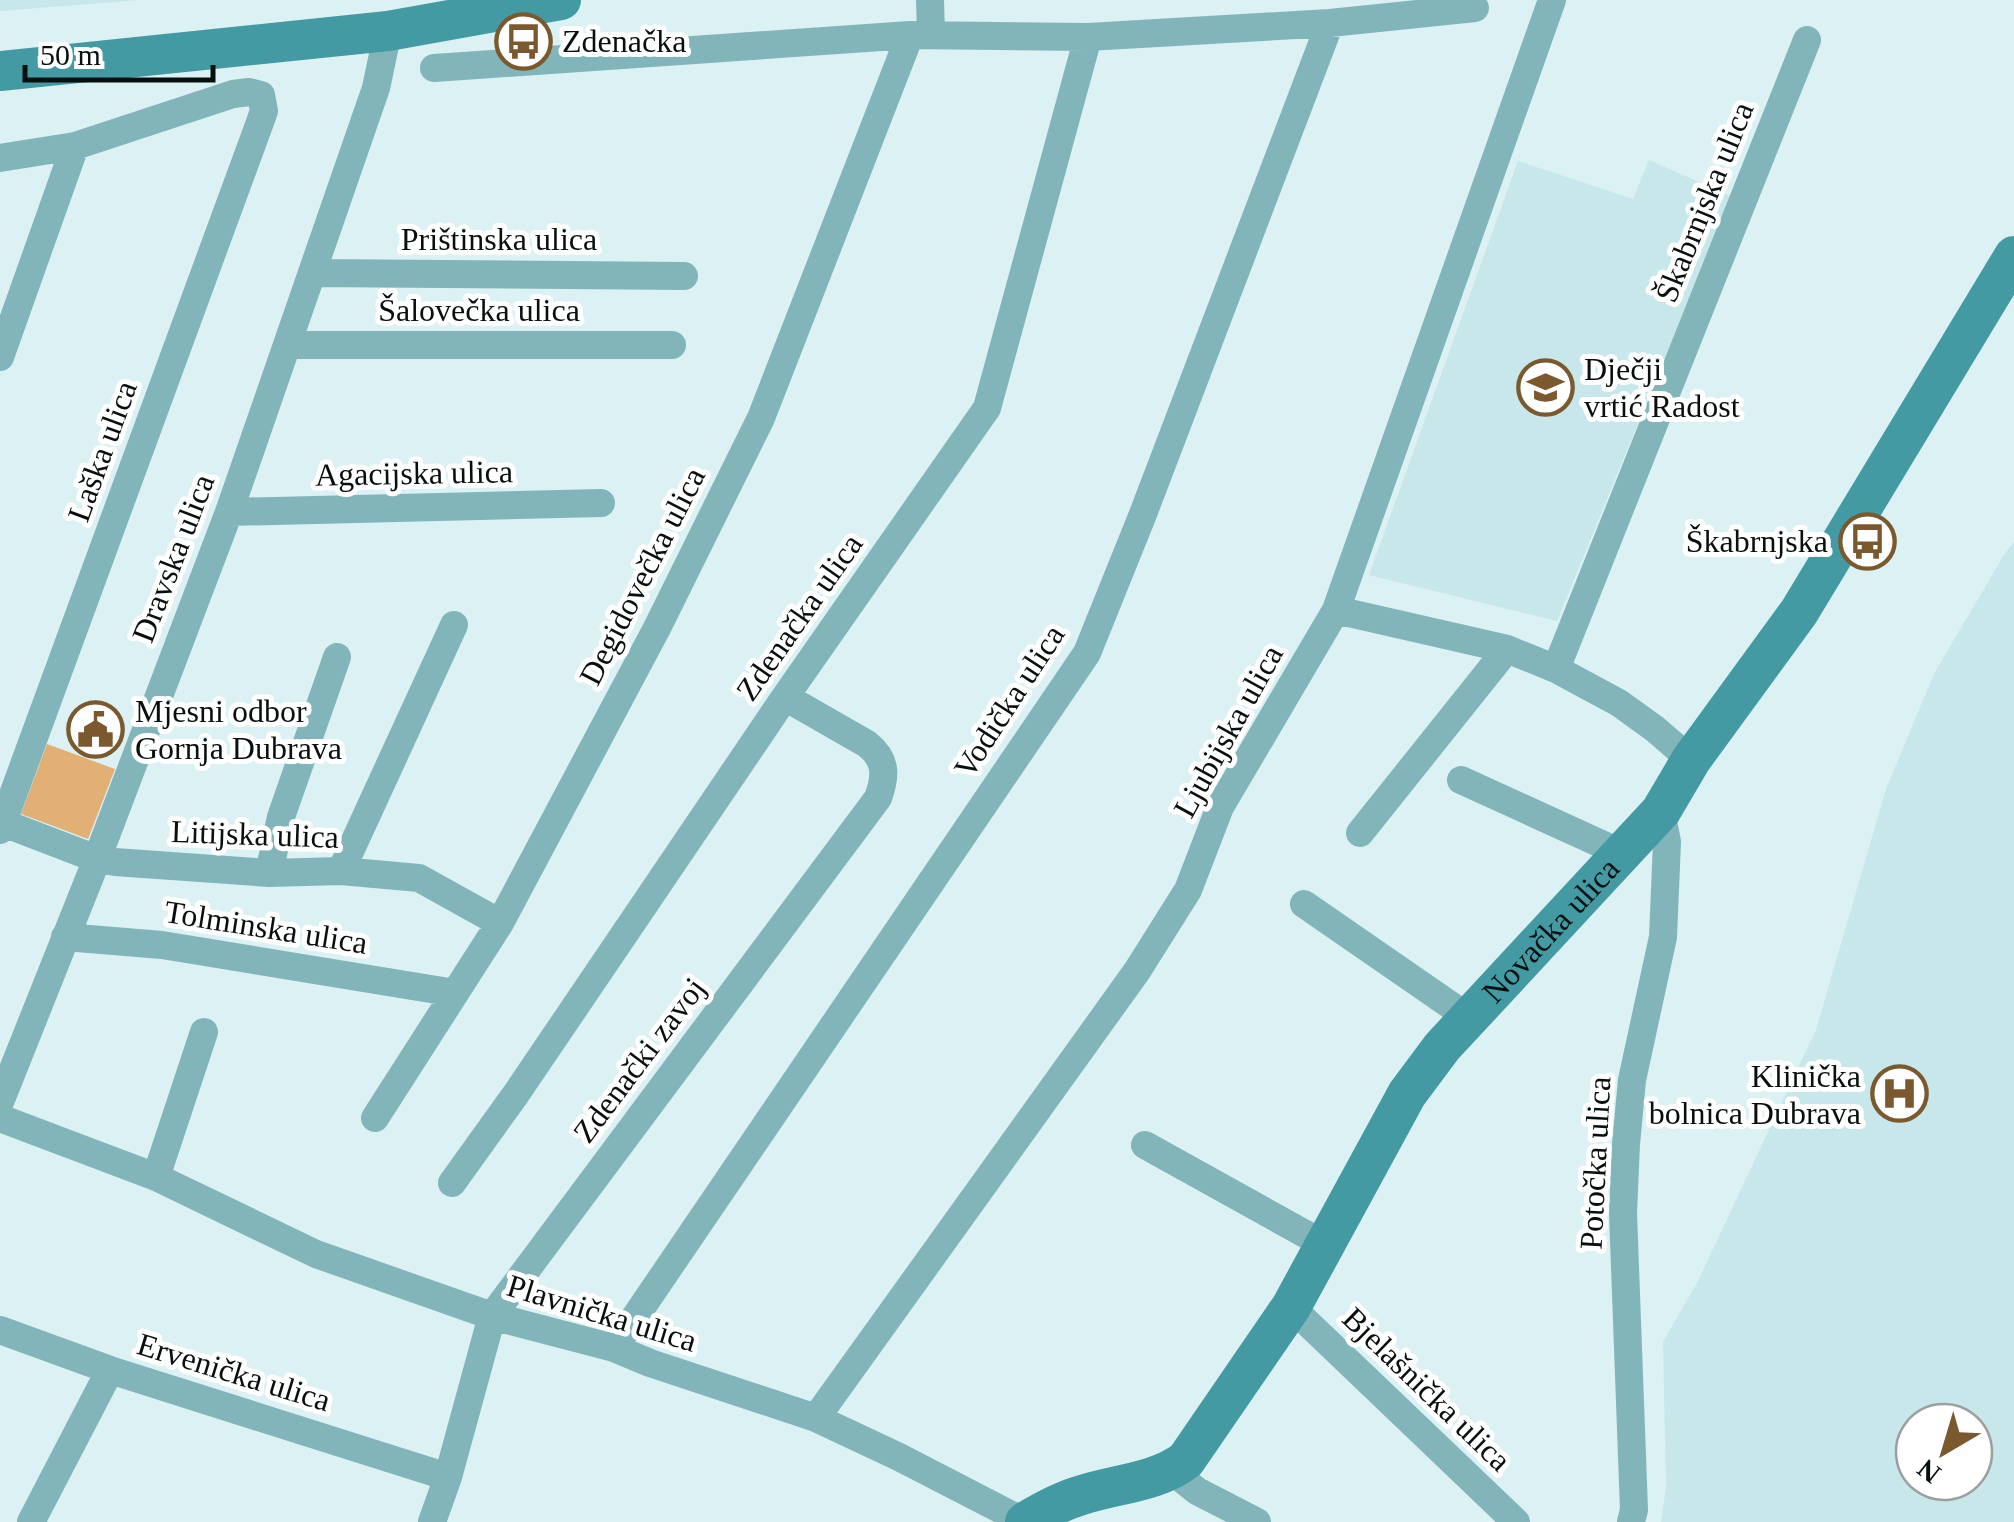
<svg xmlns="http://www.w3.org/2000/svg" width="2014" height="1522" font-family="'Times New Roman',serif">
<style>
.built{fill:#c7e7ea;fill-rule:evenodd}
.green{fill:#e2b074}
.lines{fill:none;stroke-linecap:round;stroke-linejoin:round}
.street{stroke:#81b5ba;stroke-width:28}
.secondary{stroke:#439aa2;stroke-width:40}
.labels{text-anchor:middle;dominant-baseline:central;stroke-width:10;stroke-linejoin:round;paint-order:stroke}
.poi-label{font-size:32px;fill:#070f0f;stroke:#fff;text-anchor:start}
.street-label{font-size:32px;fill:#070f0f;stroke:#fff}
</style>
<rect width="100%" height="100%" fill="#dbf1f3"/>
<path class="built" d="M0,0H140L0,11Z
M1649,160L1731,196L1557,621L1369,575L1518,161L1633,199Z
M2014,542V1522H1661L1666,1487L1663,1342L1698,1281L1816,1030L1886,789L1934,674L2005,553ZM1914,1422H1974V1482H1914Z"/>
<path class="green" d="M47,744L115,769L88,839L21,814Z"/>
<g class="lines">
<path class="street" d="M930,0L931,35
M434,68L910,35L1088,37L1330,23L1475,8
M0,158L75,146L233,94L249,92L261,95L264,111L259,125L0,830
M313,273L684,276
M287,345H672
M0,357L75,146
M229,512L601,503
M1336,610L1507,649L1556,669L1619,703L1655,729L1691,760
M1556,669L1807,40
M1461,780L1610,848L1618,857
M3,823L97,859L115,862L269,873L341,871L419,878L500,923
M1360,833L1507,649
M341,871L454,625
M269,873L281,817L337,657
M1304,904L1469,1018
M65,937L162,945L455,993
M0,1102L97,859L229,512L376,88L388,31
M0,1118L156,1177L316,1254L492,1316L614,1348L650,1363L816,1418L899,1457L1025,1522
M375,1118L500,923L657,628L761,418L910,35
M1145,1145L1325,1245
M156,1177L204,1032
M452,1183L516,1094L785,697L987,408L1088,37
M1291,1307L1516,1522
M0,1330L110,1370L448,1477
M614,1348L1087,653L1143,514L1330,23
M816,1418L1137,971L1188,890L1220,807L1336,610L1552,0
M1172,1471L1197,1491L1257,1522
M31,1522L110,1370
M432,1522L448,1477L492,1316L878,798C886,776 887,760 867,744L785,697
M1631,1522L1634,1510L1623,1213L1626,1144L1632,1080L1663,937L1667,842L1661,811"/>
<g class="secondary">
<path d="M0,71L388,31L561,0"/>
<path id="s1" d="M1025,1522C1043,1511 1061,1501 1082,1495C1116,1484 1158,1482 1186,1460L1291,1307L1407,1094L1442,1047L1661,811L1691,760L1799,612L2014,256"/>
</g>
</g>
<defs>
<symbol id="bus-ring" viewBox="-11 -11 22 22"><circle r="9.5" fill="#fff" stroke="#7a592f" stroke-width="1.5"/><path d="M-5-6H5V4H4V6H2V4H-2V6H-4V4H-5ZM-3.5-4V0h7V-4ZM-3.5 1.2v1.5H-2V1.2ZM2 1.2v1.5H3.5V1.2Z" fill="#7a592f"/></symbol>
<symbol id="school-ring" viewBox="-11 -11 22 22"><circle r="9.5" fill="#fff" stroke="#7a592f" stroke-width="1.5"/><path d="M0-5L7-2L0 1L-7-2ZM-4 1L0 2.5L4 1V4Q0 6-4 4Z" fill="#7a592f"/></symbol>
<symbol id="civic-ring" viewBox="-11 -11 22 22"><circle r="9.5" fill="#fff" stroke="#7a592f" stroke-width="1.5"/><path d="M-.6-6.5H3V-4.5H.6V-3L4-1V1h2V6H-6V1h2V-1L-.6-3ZM-1.2 2.5V6h2.4V2.5Z" fill="#7a592f"/></symbol>
<symbol id="hospital-ring" viewBox="-11 -11 22 22"><circle r="9.5" fill="#fff" stroke="#7a592f" stroke-width="1.5"/><path d="M-5-5h3v3.5h4V-5h3V5h-3V1.5h-4V5h-3Z" fill="#7a592f"/></symbol>
</defs>
<g fill-rule="evenodd">
<use href="#bus-ring" x="492" y="10" width="63" height="63"/>
<use href="#school-ring" x="1514" y="356" width="63" height="63"/>
<use href="#bus-ring" x="1836" y="510" width="63" height="63"/>
<use href="#civic-ring" x="64" y="698" width="63" height="63"/>
<use href="#hospital-ring" x="1868" y="1062" width="63" height="63"/>
</g>
<g class="labels">
<g class="poi-label">
<text x="562" y="41">Zdenačka</text>
<text x="1584" y="369">Dječji<tspan x="1584" dy="37">vrtić Radost</tspan></text>
<text x="1828" y="541" text-anchor="end">Škabrnjska</text>
<text x="135" y="711">Mjesni odbor<tspan x="135" dy="37">Gornja Dubrava</tspan></text>
<text x="1861" y="1076" text-anchor="end">Klinička<tspan x="1861" dy="37">bolnica Dubrava</tspan></text>
</g>
<g class="street-label">
<text transform="translate(1704 202) rotate(-68)">Škabrnjska ulica</text>
<text x="499" y="239">Prištinska ulica</text>
<text x="479" y="310">Šalovečka ulica</text>
<text transform="translate(102 451) rotate(-70)">Laška ulica</text>
<text transform="translate(414 473) rotate(-1)">Agacijska ulica</text>
<text transform="translate(173 558) rotate(-69)">Dravska ulica</text>
<text transform="translate(642 576) rotate(-63)">Degidovečka ulica</text>
<text transform="translate(799 617) rotate(-55)">Zdenačka ulica</text>
<text transform="translate(1009 701) rotate(-57)">Vodička ulica</text>
<text transform="translate(1228 731) rotate(-61)">Ljubijska ulica</text>
<text transform="translate(255 834) rotate(2)">Litijska ulica</text>
<text transform="translate(266 927) rotate(9)">Tolminska ulica</text>
<text stroke="none"><textPath href="#s1" startOffset="820">Novačka ulica</textPath></text>
<text transform="translate(639 1060) rotate(-53)">Zdenački zavoj</text>
<text transform="translate(1595 1163) rotate(-87)">Potočka ulica</text>
<text transform="translate(602 1313) rotate(17)">Plavnička ulica</text>
<text transform="translate(234 1372) rotate(17)">Ervenička ulica</text>
<text transform="translate(1427 1389) rotate(44)">Bjelašnička ulica</text>
</g>
</g>
<g transform="translate(1944 1452) rotate(218)"><circle r="48" fill="#ffffff" stroke="#9c9f9f" stroke-width="2.5"/>
<path d="M0-8L18 38L0 25L-18 38Z" fill="#7a592f"/>
<text y="-15" font-size="28" font-weight="bold" text-anchor="middle" fill="#070f0f">N</text>
</g>
<path d="M25 65v15h188v-15" fill="none" stroke="#070f0f" stroke-width="5"/>
<text x="40" y="65" font-size="30" fill="#070f0f" stroke="#ffffff" stroke-width="8" paint-order="stroke">50 m</text>
</svg>
